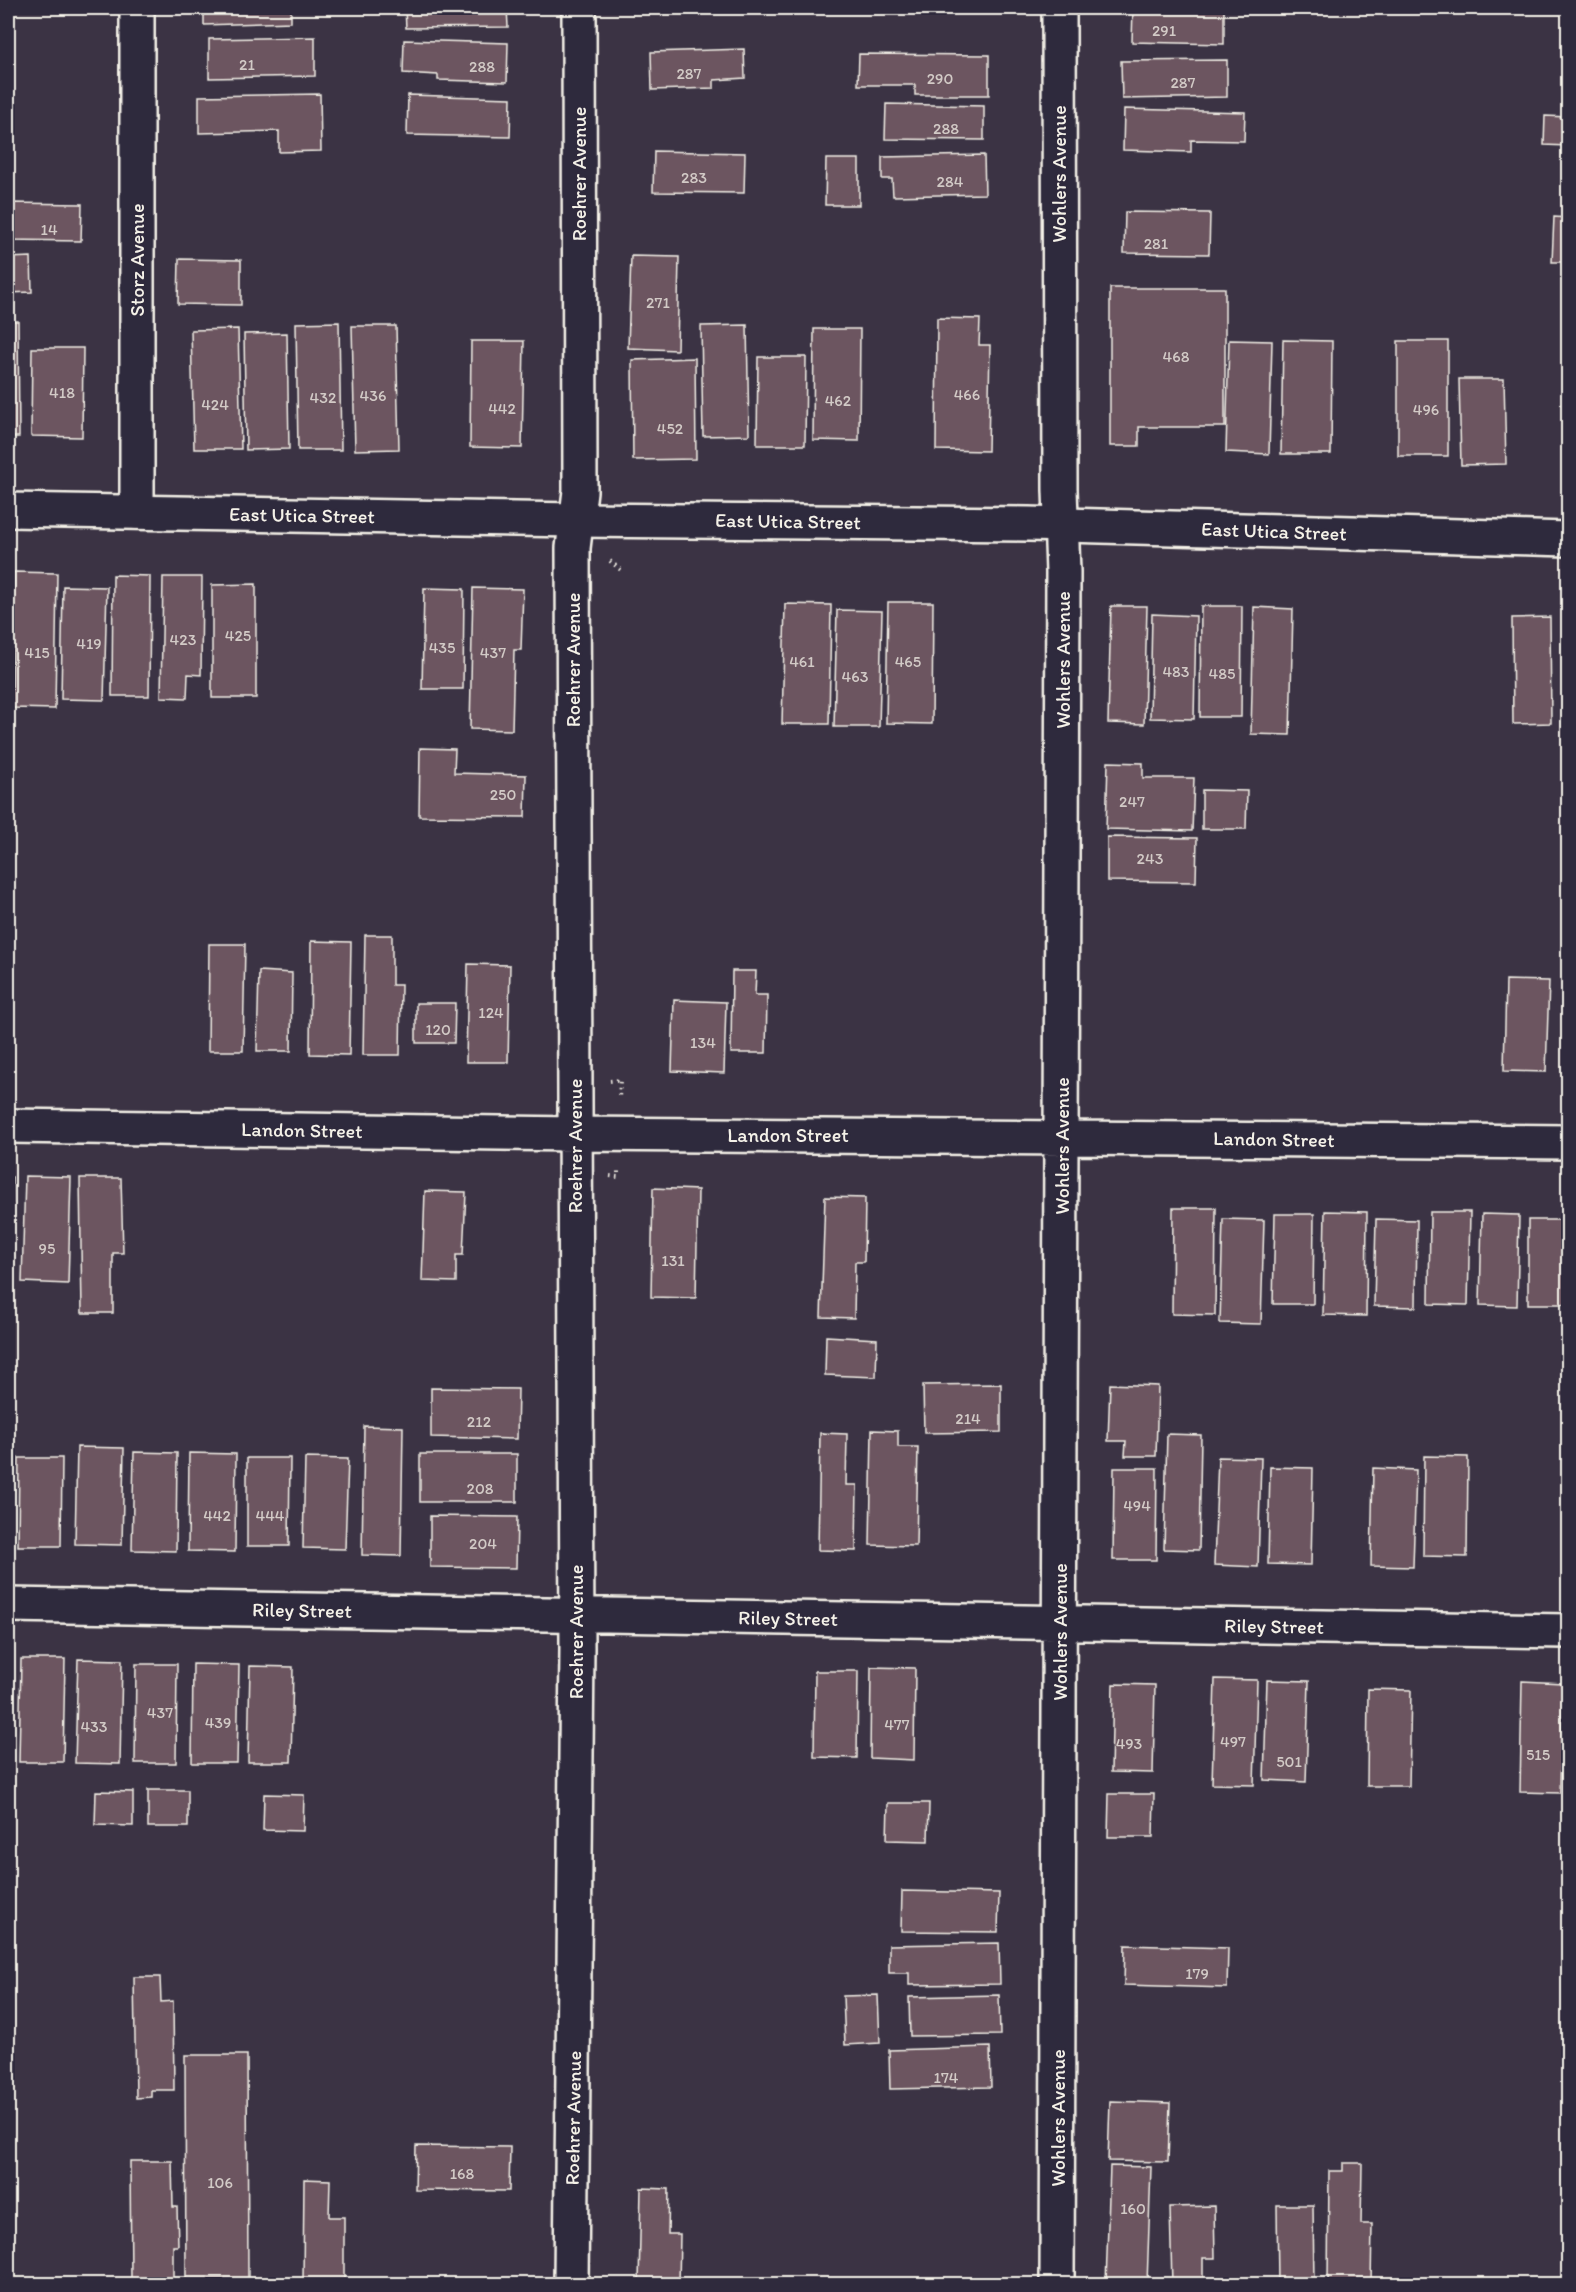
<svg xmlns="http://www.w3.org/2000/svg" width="1576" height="2292" font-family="Itim,sans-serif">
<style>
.building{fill:#6c5560;stroke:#f4f1e8;stroke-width:1.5}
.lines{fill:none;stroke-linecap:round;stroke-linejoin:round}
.minor-casing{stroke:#f4f1e8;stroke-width:38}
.tertiary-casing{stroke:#f4f1e8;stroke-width:38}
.path{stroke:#f4f1e8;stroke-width:4;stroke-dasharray:1.5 4.5;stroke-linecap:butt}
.minor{stroke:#2f2a3d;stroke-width:33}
.tertiary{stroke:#2f2a3d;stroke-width:33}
.labels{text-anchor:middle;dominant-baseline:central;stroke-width:4.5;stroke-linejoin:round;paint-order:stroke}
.number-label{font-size:16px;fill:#d2cac6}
.street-label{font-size:20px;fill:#f4f1e8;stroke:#2f2a3d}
</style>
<rect width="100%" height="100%" fill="#3b3344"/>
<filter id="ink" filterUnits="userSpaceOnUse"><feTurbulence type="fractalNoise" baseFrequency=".0167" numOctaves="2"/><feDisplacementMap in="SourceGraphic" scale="12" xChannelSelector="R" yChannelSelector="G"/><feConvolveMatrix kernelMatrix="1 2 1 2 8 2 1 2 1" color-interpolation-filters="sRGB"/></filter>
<g filter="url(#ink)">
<path class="building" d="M204,8H291V22L204,25Z
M405,8H507L508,27L406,28Z
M1133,8H1224V44L1132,42Z
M315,37V76L209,78V39Z
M404,40L508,43L507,82L438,80V75L403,73Z
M744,49L745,78L714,80V88L652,90L651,52Z
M859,54L989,55V95H915V85H858Z
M1227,60V97L1122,99L1121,61Z
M320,94L321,151L279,152V131L199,133V96Z
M408,95L511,98L510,137L407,135Z
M886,104L984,106V140L885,139Z
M1124,109L1245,112L1244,141L1191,140V152L1123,150Z
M1545,116L1568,117V146L1544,145Z
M654,151L745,153L744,193L653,192Z
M984,155L985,194L893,196L892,179H882V157Z
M826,159H859V205H825Z
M8,203L82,204L81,241L8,240Z
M1125,212L1210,213L1209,254L1124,253Z
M1554,217L1568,218V262H1552Z
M631,256L679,257L677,350L628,348Z
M31,257L32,292L8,293V258Z
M179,259L241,260V305L178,304Z
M1110,288H1225V427H1139V446H1110Z
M937,318L980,319L979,345H990L988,451L936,450Z
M8,321H18L19,437H8Z
M339,322L341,450H298L296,323Z
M747,325L749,435L703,436L701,326Z
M352,326H396L399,449L355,450Z
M238,329L241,449H194L191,330Z
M814,329H860L859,441L813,440Z
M287,333L289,449L246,450L244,334Z
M1229,340L1272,341L1269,454L1226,452Z
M1283,340L1332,341L1331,454H1281Z
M471,341H524L522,448L470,447Z
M1398,341H1448V456H1398Z
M32,348H83L82,437L31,436Z
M758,357H806L805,445H757Z
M695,358L696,459L633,460L632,360Z
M1459,379H1504L1506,464L1461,465Z
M14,572L57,573L55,709L12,708Z
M113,575L150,576L149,696H112Z
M163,577H202L201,675L188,674L187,698L161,697Z
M256,584V698H212V585Z
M63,586L107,587L104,700L61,699Z
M424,588L464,589L463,689H422Z
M473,588L523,589L521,650H514L512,730L470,729Z
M888,602H933L932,724L886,723Z
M785,604L831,605L829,724H782Z
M1111,606H1147L1144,724L1108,723Z
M1201,606H1242L1241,717H1200Z
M1254,607L1293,609L1290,735L1251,734Z
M837,610L882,611L879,727H834Z
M1152,614L1196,616L1194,719L1150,718Z
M1550,617L1551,723L1513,724L1512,618Z
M420,748L455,749L454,773L526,775L525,817L419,816Z
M1108,762L1143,763V778H1194L1192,831L1106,829Z
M1202,790L1247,791L1246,829H1202Z
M1107,837L1197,838L1196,882L1107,881Z
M365,935H392V985H401L400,1055H363Z
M311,941L351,942L349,1055L310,1054Z
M209,944H245L243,1051H208Z
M468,964L510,965L508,1062H466Z
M259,971L292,973L291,1051H257Z
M732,971H756L755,995H767L766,1053H731Z
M1506,980L1549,981L1546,1072L1504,1071Z
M674,1000L726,1002L724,1073L672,1071Z
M416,1003H455L454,1043H416Z
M25,1176L71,1177L68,1284L22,1282Z
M8,1177H12L11,1270H8Z
M80,1178H121L123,1253H113V1313H82Z
M653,1188L698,1190L696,1298L651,1297Z
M425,1191L466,1192L463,1255H456V1282L422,1281Z
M825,1197L865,1198L864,1262H855L854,1318L821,1317Z
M1173,1208H1216L1215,1315L1172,1314Z
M1325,1211L1367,1212L1366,1316L1323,1315Z
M1430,1212H1470L1468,1305L1429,1304Z
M1275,1214H1314L1313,1304H1273Z
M1482,1214L1519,1215L1517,1306L1480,1305Z
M1223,1219L1264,1220L1261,1324L1220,1323Z
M1376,1219L1417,1220L1416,1307L1374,1306Z
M1528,1220H1568V1304H1528Z
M826,1336L877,1339L876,1377L825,1375Z
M1001,1384V1432L924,1433L923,1385Z
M1110,1384L1158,1386L1156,1456H1125L1126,1441H1108Z
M431,1388L518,1389L517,1439L431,1437Z
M364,1426L403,1427L401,1556L362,1555Z
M872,1430L898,1431V1447H918L916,1546L870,1545Z
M820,1433L847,1434L846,1485H857L856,1551L818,1550Z
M1167,1434L1201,1435L1199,1550L1164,1549Z
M77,1447L124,1448L122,1545L75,1544Z
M134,1452L177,1453L176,1551L132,1550Z
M189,1453L236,1454L235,1552L188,1551Z
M420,1454H517V1502H420Z
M1424,1456L1468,1457L1467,1557L1423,1556Z
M1218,1457L1261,1458L1258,1567L1214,1565Z
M19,1458H62L61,1546H18Z
M247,1458H290L289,1546H247Z
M305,1458L348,1459L345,1549L303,1548Z
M1270,1467L1313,1468L1311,1565L1268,1564Z
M1114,1468H1157L1156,1560H1113Z
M1373,1468L1416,1470L1413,1567L1371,1566Z
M430,1516L517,1517L516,1568L430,1567Z
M21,1659H65L63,1762H19Z
M78,1659L122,1660L120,1764L75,1763Z
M136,1664H177L176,1763H135Z
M193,1664L239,1665L237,1763H192Z
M250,1666L293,1667L291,1762H248Z
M871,1667L915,1668L914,1760L870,1758Z
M815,1671H858L857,1758L814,1757Z
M1215,1679L1257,1680L1254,1785L1212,1784Z
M1267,1680L1309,1681L1306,1782L1264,1780Z
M1522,1681L1563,1683L1560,1793L1520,1792Z
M1113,1684L1155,1685L1153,1773L1111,1772Z
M1368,1689L1411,1690L1409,1786H1367Z
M148,1790H188V1827H148Z
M96,1791L133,1792V1826L95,1825Z
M264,1794L304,1795L303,1831L263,1830Z
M1109,1794H1154L1153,1837H1108Z
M888,1803H929L928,1841L887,1840Z
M902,1891L999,1893L998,1932L901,1931Z
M999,1943L1000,1984L909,1985V1973H889V1945Z
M1125,1945L1228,1948L1227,1988L1124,1985Z
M134,1977H160L161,2002L173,2001L174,2090H151V2097L136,2098Z
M878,1995L880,2043L845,2045L843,1996Z
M999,1995L1000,2035L910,2036L909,1997Z
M990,2047L991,2087L890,2089L889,2050Z
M185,2055H247L248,2279H186Z
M1110,2101L1170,2103L1168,2162L1108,2161Z
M416,2146L510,2147L509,2191L415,2190Z
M130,2161H172L173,2207H177L178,2246H173V2279H131Z
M1343,2163H1362L1361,2224H1372L1371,2284H1328L1329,2171H1343Z
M1110,2166L1151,2167L1147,2284H1106Z
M304,2179L330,2180L329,2217H344V2284H303Z
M641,2188L669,2189L668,2234H680L679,2284H639Z
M1277,2205H1313L1314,2284H1278Z
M1214,2206L1215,2258H1203V2284H1172L1170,2207Z"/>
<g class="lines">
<defs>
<path id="minor" d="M137,8V512
M8,1126L575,1134L1568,1142
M8,1605L1568,1631
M571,2284L577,1648L573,548L580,491L579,8
M1057,2284L1063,572L1060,490L1059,8"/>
<path id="tertiary" d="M8,510L576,520L1029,524L1568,539"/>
</defs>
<use href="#minor" class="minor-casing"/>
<use href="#tertiary" class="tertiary-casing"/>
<path class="path" d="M610,561L622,571
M610,1081L620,1080L619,1099
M610,1176L618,1177V1169"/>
<use href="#minor" class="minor"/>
<use href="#tertiary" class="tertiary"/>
</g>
</g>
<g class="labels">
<g class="number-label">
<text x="1164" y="30">291</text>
<text x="247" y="64">21</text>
<text x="482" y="66">288</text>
<text x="689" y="73">287</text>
<text x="940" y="78">290</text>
<text x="1183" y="82">287</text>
<text x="946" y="128">288</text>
<text x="694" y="177">283</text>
<text x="950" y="181">284</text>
<text x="49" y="229">14</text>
<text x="1156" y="243">281</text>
<text x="658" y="302">271</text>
<text x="1176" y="356">468</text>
<text x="62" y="392">418</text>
<text x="967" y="394">466</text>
<text x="373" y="395">436</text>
<text x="323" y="397">432</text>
<text x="838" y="400">462</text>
<text x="215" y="404">424</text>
<text x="502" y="408">442</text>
<text x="1426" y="409">496</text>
<text x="670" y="428">452</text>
<text x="238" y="635">425</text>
<text x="183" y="639">423</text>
<text x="89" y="643">419</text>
<text x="442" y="647">435</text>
<text x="37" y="652">415</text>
<text x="493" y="652">437</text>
<text x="802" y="661">461</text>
<text x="908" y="661">465</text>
<text x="1176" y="671">483</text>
<text x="1222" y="673">485</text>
<text x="855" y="676">463</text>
<text x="503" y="794">250</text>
<text x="1132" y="801">247</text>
<text x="1150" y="858">243</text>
<text x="491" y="1012">124</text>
<text x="438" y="1029">120</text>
<text x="703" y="1042">134</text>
<text x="47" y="1248">95</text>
<text x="673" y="1260">131</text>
<text x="968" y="1418">214</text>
<text x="479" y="1421">212</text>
<text x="480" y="1488">208</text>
<text x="1137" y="1505">494</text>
<text x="217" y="1515">442</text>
<text x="270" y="1515">444</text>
<text x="483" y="1543">204</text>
<text x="160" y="1712">437</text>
<text x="218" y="1722">439</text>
<text x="897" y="1724">477</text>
<text x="94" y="1726">433</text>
<text x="1233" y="1741">497</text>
<text x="1129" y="1743">493</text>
<text x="1538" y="1754">515</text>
<text x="1289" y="1761">501</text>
<text x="1197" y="1973">179</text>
<text x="946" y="2077">174</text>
<text x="462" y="2173">168</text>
<text x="220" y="2182">106</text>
<text x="1133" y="2208">160</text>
</g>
<g class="street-label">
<text transform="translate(579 174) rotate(-90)">Roehrer Avenue</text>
<text transform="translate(1059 174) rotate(-90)">Wohlers Avenue</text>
<text transform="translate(137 260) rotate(-90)">Storz Avenue</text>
<text transform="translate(302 515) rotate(1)">East Utica Street</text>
<text transform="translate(788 521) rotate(1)">East Utica Street</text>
<text transform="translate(1274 531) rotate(2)">East Utica Street</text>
<text transform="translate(573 660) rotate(-90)">Roehrer Avenue</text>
<text transform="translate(1063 660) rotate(-90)">Wohlers Avenue</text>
<text transform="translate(302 1130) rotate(1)">Landon Street</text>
<text x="788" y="1135">Landon Street</text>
<text transform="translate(1274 1139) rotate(1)">Landon Street</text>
<text transform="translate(575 1146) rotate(-90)">Roehrer Avenue</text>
<text transform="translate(1062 1146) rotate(-90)">Wohlers Avenue</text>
<text transform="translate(302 1610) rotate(1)">Riley Street</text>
<text transform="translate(788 1618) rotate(1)">Riley Street</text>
<text transform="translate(1274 1626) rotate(1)">Riley Street</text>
<text transform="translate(576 1632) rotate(-90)">Roehrer Avenue</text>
<text transform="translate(1060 1632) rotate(-90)">Wohlers Avenue</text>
<text transform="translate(573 2118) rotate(-89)">Roehrer Avenue</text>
<text transform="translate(1058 2118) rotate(-90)">Wohlers Avenue</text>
</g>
</g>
<rect width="1576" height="2292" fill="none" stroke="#2f2a3d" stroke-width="30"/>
<rect x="15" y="15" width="1546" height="2262" fill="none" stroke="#f4f1e8" stroke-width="2" filter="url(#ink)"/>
</svg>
